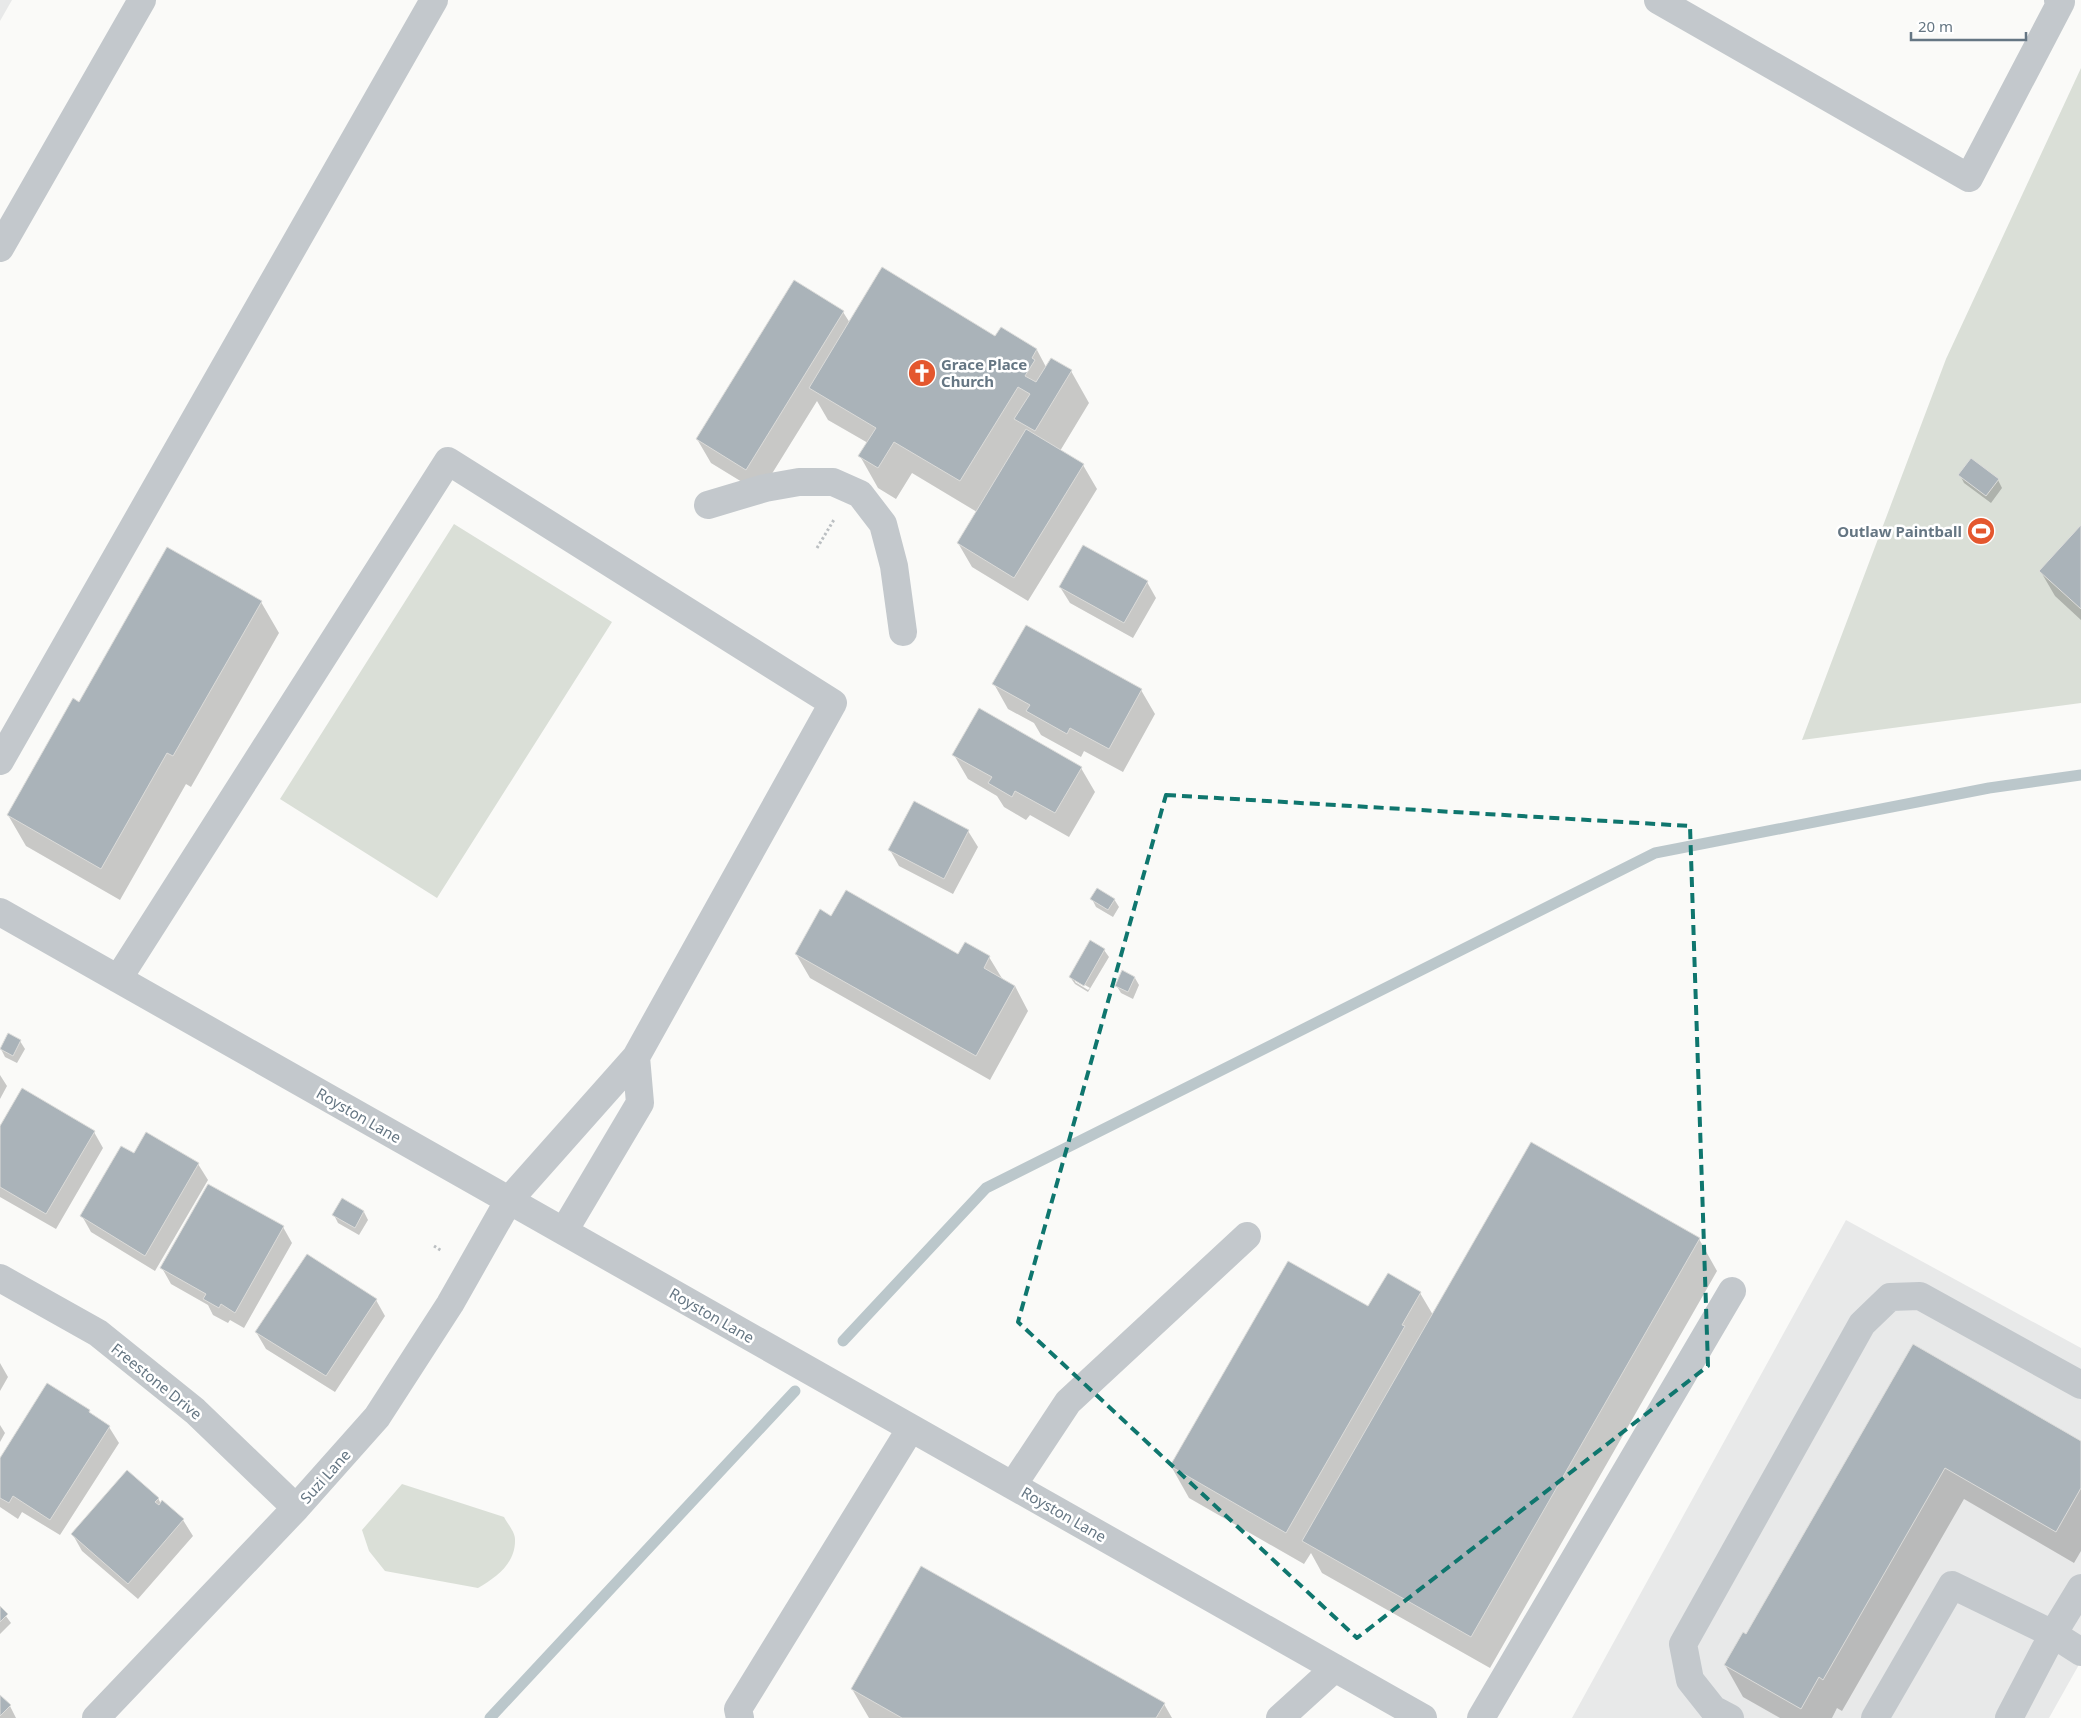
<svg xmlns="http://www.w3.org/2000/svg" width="2081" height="1718" font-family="'Noto Sans',sans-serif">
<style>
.built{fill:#e8e9e9}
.green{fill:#dadfd7}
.shadow{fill:#0003;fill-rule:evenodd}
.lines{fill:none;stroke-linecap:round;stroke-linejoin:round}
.stream{stroke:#bbc7cb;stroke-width:11}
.building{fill:#aab3b9;stroke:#dcdcda}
.path{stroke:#bbbfc2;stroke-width:3;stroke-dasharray:2.5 2.5;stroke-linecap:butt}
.minor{stroke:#c3c8cc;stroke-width:28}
.marked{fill:none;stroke:#0f766e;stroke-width:4;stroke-dasharray:10 6;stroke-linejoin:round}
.labels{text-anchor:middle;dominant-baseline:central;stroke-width:5;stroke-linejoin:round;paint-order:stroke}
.poi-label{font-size:15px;font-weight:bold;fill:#657683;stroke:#fff;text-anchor:start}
.street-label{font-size:15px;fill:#657683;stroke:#fff}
</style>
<rect width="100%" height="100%" fill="#fafaf8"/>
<path class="built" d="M0,0H12L0,21Z
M1846,1220L2081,1348V1661L2049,1718H1572Z"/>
<path class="green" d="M2081,68V703L1802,740L1946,359Z
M454,524L612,622L437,898L280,799Z
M402,1484L504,1517C507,1523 515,1532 515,1539C516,1563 497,1577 478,1588L385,1571L369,1551L362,1530Z"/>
<path class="shadow" d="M843,312L850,323L995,337L1001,329L1037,350L1046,367L1071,371L1089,403L1060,451L1083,465L1097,489L1028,601L972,567L958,543L977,512L912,473L896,499L878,488L860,456L868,443L828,420L817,401L760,493L711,463L697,439Z
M1960,475L1998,480L2002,488L1991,503L1964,483Z
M2081,527V620L2055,596L2041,572Z
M1147,582L1156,598L1133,638L1070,603L1060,587Z
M261,602L279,633L191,787L186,784L120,900L26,846L8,815L79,703Z
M994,684L1141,690L1155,714L1123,772L1084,751L1081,757L1041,735L1034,723L1008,709Z
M954,755L1081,768L1095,792L1069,837L1030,815L1026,820L1004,807L997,796L968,779Z
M968,831L978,847L953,894L899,866L890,850Z
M1092,899H1114L1119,907L1113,917L1096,907Z
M832,917L959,956L989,957L1003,980L1015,986L1028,1011L990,1080L810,978L796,954Z
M1104,950L1109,957L1088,992L1075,984L1070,977ZM1075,979L1090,988L1088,990L1075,982Z
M1135,978L1139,985L1133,999L1121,993L1116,985Z
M20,1041L25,1049L17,1063L5,1057L1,1049Z
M0,1075L7,1086L0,1099Z
M0,1128L94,1132L103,1148L56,1229L0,1197Z
M146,1134L198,1164L208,1180L155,1271L91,1232L82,1216L134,1155Z
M342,1200L364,1212L368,1220L359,1235L338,1223L334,1215Z
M283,1227L292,1243L244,1328L230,1320L228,1323L213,1315L208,1305L171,1284L162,1268Z
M1699,1239L1717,1271L1490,1668L1322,1573L1311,1553L1304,1564L1189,1498L1171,1466L1369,1308L1420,1293L1433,1315Z
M376,1300L385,1316L335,1392L266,1349L256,1332Z
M1913,1346L2081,1442V1551L2074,1563L1964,1499L1842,1711L1837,1708L1832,1718H1780L1743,1697L1725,1665L1747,1636Z
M0,1363L8,1377L0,1391Z
M89,1411L91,1415L109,1427L119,1443L60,1535L22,1512L18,1519L0,1507V1460Z
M0,1425L5,1433L0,1442Z
M158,1498L161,1504L163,1502L183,1520L193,1536L138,1599L82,1551L73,1535Z
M0,1608L11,1623L0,1634Z
M852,1689L1164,1704L1172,1718H869Z
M0,1697L10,1706L16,1718H0Z"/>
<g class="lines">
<path class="stream" d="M843,1341L986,1188L1655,853L1989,788L2081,775
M490,1718L795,1391"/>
</g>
<path class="building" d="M882,267L995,336L1001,327L1037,349L1032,358L1035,360L1025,376L1036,382L1051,358L1072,370L1035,431L1014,419L1030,394L1018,387L960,481L894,442L878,468L858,456L876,428L809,388Z
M794,280L844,311L746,470L696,439Z
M1026,429L1084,464L1014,578L957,543Z
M1971,458L1999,479L1986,496L1958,475Z
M2081,525V609L2039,571Z
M1083,545L1148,581L1124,623L1059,587Z
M167,547L262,601L173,756L167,753L101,869L7,815L73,698L79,702Z
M1026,625L1142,689L1109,749L1070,728L1067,734L1026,711L1030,705L992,684Z
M979,708L1082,767L1055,813L1015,791L1012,797L988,783L992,777L952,755Z
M914,801L969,830L944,879L888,850Z
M1097,888L1115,899L1108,910L1090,899Z
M846,890L958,954L965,942L990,956L984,968L1015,986L976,1056L795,954L820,909L831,916Z
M1090,940L1105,949L1084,986L1069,977Z
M1122,970L1135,977L1128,992L1115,986Z
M8,1033L21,1040L13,1056L0,1049Z
M22,1088L95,1131L46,1214L0,1187V1126Z
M146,1132L199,1163L145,1256L80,1216L121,1146L134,1153Z
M1531,1142L1700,1238L1471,1637L1302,1541Z
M208,1184L284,1226L235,1313L221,1304L219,1308L203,1299L206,1294L160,1268Z
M342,1198L364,1211L355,1228L332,1215Z
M307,1254L377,1299L326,1376L255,1332Z
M1288,1261L1368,1306L1388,1273L1421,1292L1402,1325L1405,1326L1286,1533L1170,1466Z
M1913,1344L2081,1441V1488L2056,1532L1945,1468L1823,1680L1819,1677L1801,1709L1724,1665L1743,1632L1746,1634Z
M47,1383L90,1410L89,1412L110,1426L50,1520L13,1496L9,1503L0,1498V1458Z
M127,1470L159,1498L155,1502L159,1505L162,1500L184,1519L128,1584L71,1534Z
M921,1566L1165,1703L1156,1718H902L851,1689Z
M0,1606L8,1614L0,1622Z
M0,1695L11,1705L0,1716Z"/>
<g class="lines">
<path class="path" d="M817,548L835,518
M434,1246L442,1251"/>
<path class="minor" d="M1658,0L1969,178L2061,2L2058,0
M0,248L142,0
M708,505L765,488L799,482H833L860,494L883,524L894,566L903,632
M0,761L434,0
M0,912L1423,1718
M564,1231L640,1103L636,1057
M0,1278L98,1333L195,1411L296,1508
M1013,1485L1068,1402L1247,1236
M96,1718L296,1508L377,1417L450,1304L509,1200L636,1057L833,703L448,461L118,979
M740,1718L738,1709L911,1428
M1280,1718L1335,1668
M1481,1718L1732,1291
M1730,1718L1713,1709L1690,1680L1683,1644L1862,1324L1890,1297L1920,1296L2081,1385
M1875,1718L1952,1585L2053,1634L2081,1652
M2009,1718L2053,1634L2081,1588"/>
</g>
<path class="marked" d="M1166,795L1690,826L1708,1366L1357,1638L1018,1322Z"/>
<defs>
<symbol id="church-disc" viewBox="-11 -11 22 22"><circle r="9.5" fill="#e4572e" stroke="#fff"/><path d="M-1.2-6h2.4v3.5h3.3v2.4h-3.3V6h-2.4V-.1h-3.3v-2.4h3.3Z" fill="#fff"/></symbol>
<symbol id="stadium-disc" viewBox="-11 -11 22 22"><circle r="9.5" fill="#e4572e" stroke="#fff"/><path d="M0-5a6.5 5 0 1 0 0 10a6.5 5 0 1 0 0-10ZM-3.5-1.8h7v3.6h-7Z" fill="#fff"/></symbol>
</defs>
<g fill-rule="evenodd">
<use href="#church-disc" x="906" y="357" width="32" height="32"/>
<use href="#stadium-disc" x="1965" y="515" width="32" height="32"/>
</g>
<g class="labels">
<g class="poi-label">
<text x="941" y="364">Grace Place<tspan x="941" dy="17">Church</tspan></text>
<text x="1962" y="531" text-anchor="end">Outlaw Paintball</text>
</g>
<g class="street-label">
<text transform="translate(359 1115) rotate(30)">Royston Lane</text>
<text transform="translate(712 1315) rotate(30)">Royston Lane</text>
<text transform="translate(157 1381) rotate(39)">Freestone Drive</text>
<text transform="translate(325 1476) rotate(-48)">Suzi Lane</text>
<text transform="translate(1064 1514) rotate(30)">Royston Lane</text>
</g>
</g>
<path d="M1911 32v8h115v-8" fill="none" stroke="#657683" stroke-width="2.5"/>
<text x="1918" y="32" font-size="15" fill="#657683" stroke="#ffffff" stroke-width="4" paint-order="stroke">20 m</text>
</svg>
